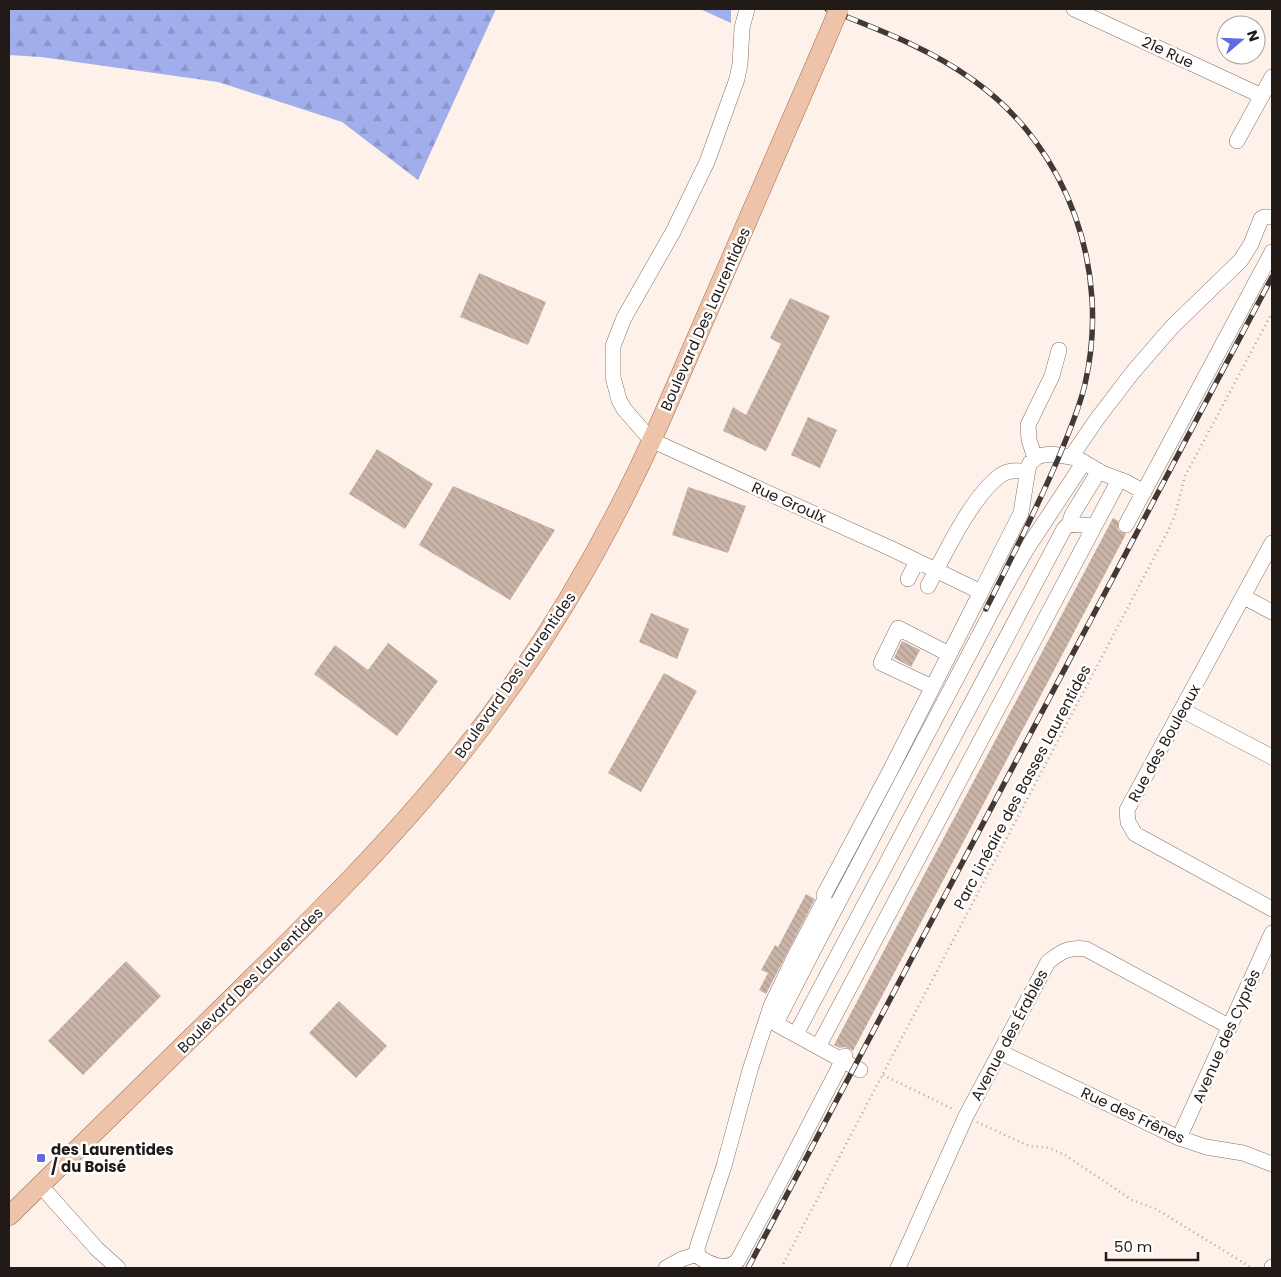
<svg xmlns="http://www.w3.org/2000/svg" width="1281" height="1277" font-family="Poppins,sans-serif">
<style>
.forest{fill:url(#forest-firs)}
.building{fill:url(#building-back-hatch)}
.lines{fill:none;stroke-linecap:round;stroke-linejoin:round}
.minor-casing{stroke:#857266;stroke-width:16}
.major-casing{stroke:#9e6e50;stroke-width:20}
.path{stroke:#afa49e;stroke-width:2.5;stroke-dasharray:1 4;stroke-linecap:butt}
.minor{stroke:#fff;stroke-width:15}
.major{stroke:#edc3a9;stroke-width:19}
.rail-casing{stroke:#423934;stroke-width:5.5}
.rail{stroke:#fff;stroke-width:4;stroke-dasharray:11;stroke-linecap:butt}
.major-bridge-casing{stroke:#9e6e50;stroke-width:20;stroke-linecap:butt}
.major-bridge{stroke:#edc3a9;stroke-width:19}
.poi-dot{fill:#606ae3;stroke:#fff;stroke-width:2}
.labels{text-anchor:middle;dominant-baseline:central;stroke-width:5;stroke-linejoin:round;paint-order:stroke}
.street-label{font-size:15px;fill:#221a16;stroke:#fff}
.poi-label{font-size:15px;font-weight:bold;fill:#221a16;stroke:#fff;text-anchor:start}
</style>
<defs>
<pattern id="forest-firs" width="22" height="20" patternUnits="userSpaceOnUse" patternTransform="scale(1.25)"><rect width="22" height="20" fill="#a2aeec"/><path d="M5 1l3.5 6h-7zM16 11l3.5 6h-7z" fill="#8b95ca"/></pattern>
<pattern id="building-back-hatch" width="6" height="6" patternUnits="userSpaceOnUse" patternTransform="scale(1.25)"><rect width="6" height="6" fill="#c9b4a7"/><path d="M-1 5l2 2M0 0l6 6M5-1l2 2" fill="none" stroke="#ac9a8f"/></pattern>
</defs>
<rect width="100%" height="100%" fill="#fef1e9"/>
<path class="forest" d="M9,9H496L418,180L342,122L218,82L41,57L9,55Z
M700,9H731V23Z"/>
<path class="building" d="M479,273L546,302L528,345L460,317Z
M790,298L830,316L766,451L723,431L733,407L746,415L781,344L770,338Z
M808,417L837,430L820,468L791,455Z
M377,449L433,484L405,529L349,494Z
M453,486L555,530L510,600L419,545Z
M688,487L746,506L728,553L672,535Z
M1113,518L1118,521V530L1126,534L853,1051L845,1047L840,1048L834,1045Z
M651,613L689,629L677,659L639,642Z
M902,641L920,650L911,667L894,658Z
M388,643L438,681L397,736L314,674L335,645L368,670Z
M664,673L697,691L641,792L608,773Z
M806,894L815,899L766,994L759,990L768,973L761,970L775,945L778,947Z
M126,961L161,996L83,1075L48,1041Z
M339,1001L387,1046L356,1078L309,1033Z"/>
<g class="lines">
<defs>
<path id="minor" d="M747,9L742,28L740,64L737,79L707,162L673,232L624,318L613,346V377L619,400L624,409L651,440L892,549L981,592L890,771L824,895V901L795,956L771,1006L750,1070L724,1166L697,1248L698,1256C710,1265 727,1272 738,1260L787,1168L845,1056
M1074,9L1262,96
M1237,141L1272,77
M1071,457L1097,419L1133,372L1172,327L1241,260L1251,244L1261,219L1264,217H1272
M1035,458L1029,440L1028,425L1052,376L1059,350
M1069,524L1072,515L1099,471
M1126,525L1272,252
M1272,543L1127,810L1128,822L1135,834L1272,909
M908,579L917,561
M928,586C944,555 973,494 1001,475C1008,470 1018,470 1027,472
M981,592L1021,513L1028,469L1030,463L1038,456L1051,454L1071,457L1080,460L1102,473L1126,482L1144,492
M1244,597L1272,612
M932,687L881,663L898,628L949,654
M1182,710L1272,757
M767,1019L860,1070
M776,1023L818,941L1001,594L1026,550L1084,462
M796,1034L1064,529L1069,524L1094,526
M818,1047L1119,480
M1000,1052L1179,1138L1206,1147L1243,1153L1272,1164
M1179,1138L1272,933
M40,1185L97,1249L118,1268
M666,1268L682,1259L697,1254
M898,1268L966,1116L1048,962C1062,951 1068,947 1086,949L1230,1027
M1272,1268V1267"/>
<path id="major" d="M9,1216C87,1140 165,1064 243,987C318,913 393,839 459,756C541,654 607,541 660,422L822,49"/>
</defs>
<use href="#minor" class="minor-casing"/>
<use href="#major" class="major-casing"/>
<path class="path" d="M883,1075L955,1110
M977,1122L1029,1146L1049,1148L1065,1155L1132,1200L1156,1209L1252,1268
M781,1268L1169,529L1175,515L1185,476L1272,313"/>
<use href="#minor" class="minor"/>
<use href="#major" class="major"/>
<defs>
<path id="rail" d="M827,9C877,29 929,48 973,80C1069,148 1111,271 1085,384C1079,410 1068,434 1058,459C1036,510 1011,559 986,609
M748,1268L1272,277"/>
</defs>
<use href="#rail" class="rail-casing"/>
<use href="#rail" class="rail"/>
<defs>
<path id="major-bridge" d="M822,49L839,9"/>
</defs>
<use href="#major-bridge" class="major-bridge-casing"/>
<use href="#major-bridge" class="major-bridge"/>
</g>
<rect class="poi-dot" x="36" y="1153" width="10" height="10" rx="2.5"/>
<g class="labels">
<g class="street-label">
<text transform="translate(1168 52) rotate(25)">21e Rue</text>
<text transform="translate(705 319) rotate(-66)">Boulevard Des Laurentides</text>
<text transform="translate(789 502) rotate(24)">Rue Groulx</text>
<text transform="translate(515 675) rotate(-55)">Boulevard Des Laurentides</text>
<text transform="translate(1164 743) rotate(-61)">Rue des Bouleaux</text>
<text transform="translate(1022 787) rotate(-62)">Parc Linéaire des Basses Laurentides</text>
<text transform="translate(250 980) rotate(-45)">Boulevard Des Laurentides</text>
<text transform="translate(1009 1035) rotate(-62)">Avenue des Érables</text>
<text transform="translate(1226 1036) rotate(-66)">Avenue des Cyprès</text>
<text transform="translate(1133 1115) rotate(25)">Rue des Frênes</text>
</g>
<g class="poi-label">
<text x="51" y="1149">des Laurentides<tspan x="51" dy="17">/ du Boisé</tspan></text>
</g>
</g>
<rect width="1281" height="1277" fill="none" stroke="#221a16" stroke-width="20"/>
<g transform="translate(1241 40) rotate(71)"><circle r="24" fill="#ffffff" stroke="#a7a3a2"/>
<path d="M0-4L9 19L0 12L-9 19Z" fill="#606ae3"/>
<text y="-8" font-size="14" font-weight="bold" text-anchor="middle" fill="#221a16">N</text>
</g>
<path d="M1106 1252v8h92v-8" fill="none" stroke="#221a16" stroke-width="2.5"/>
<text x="1114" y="1252" font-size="15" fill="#221a16" stroke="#ffffff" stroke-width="4" paint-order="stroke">50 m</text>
</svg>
